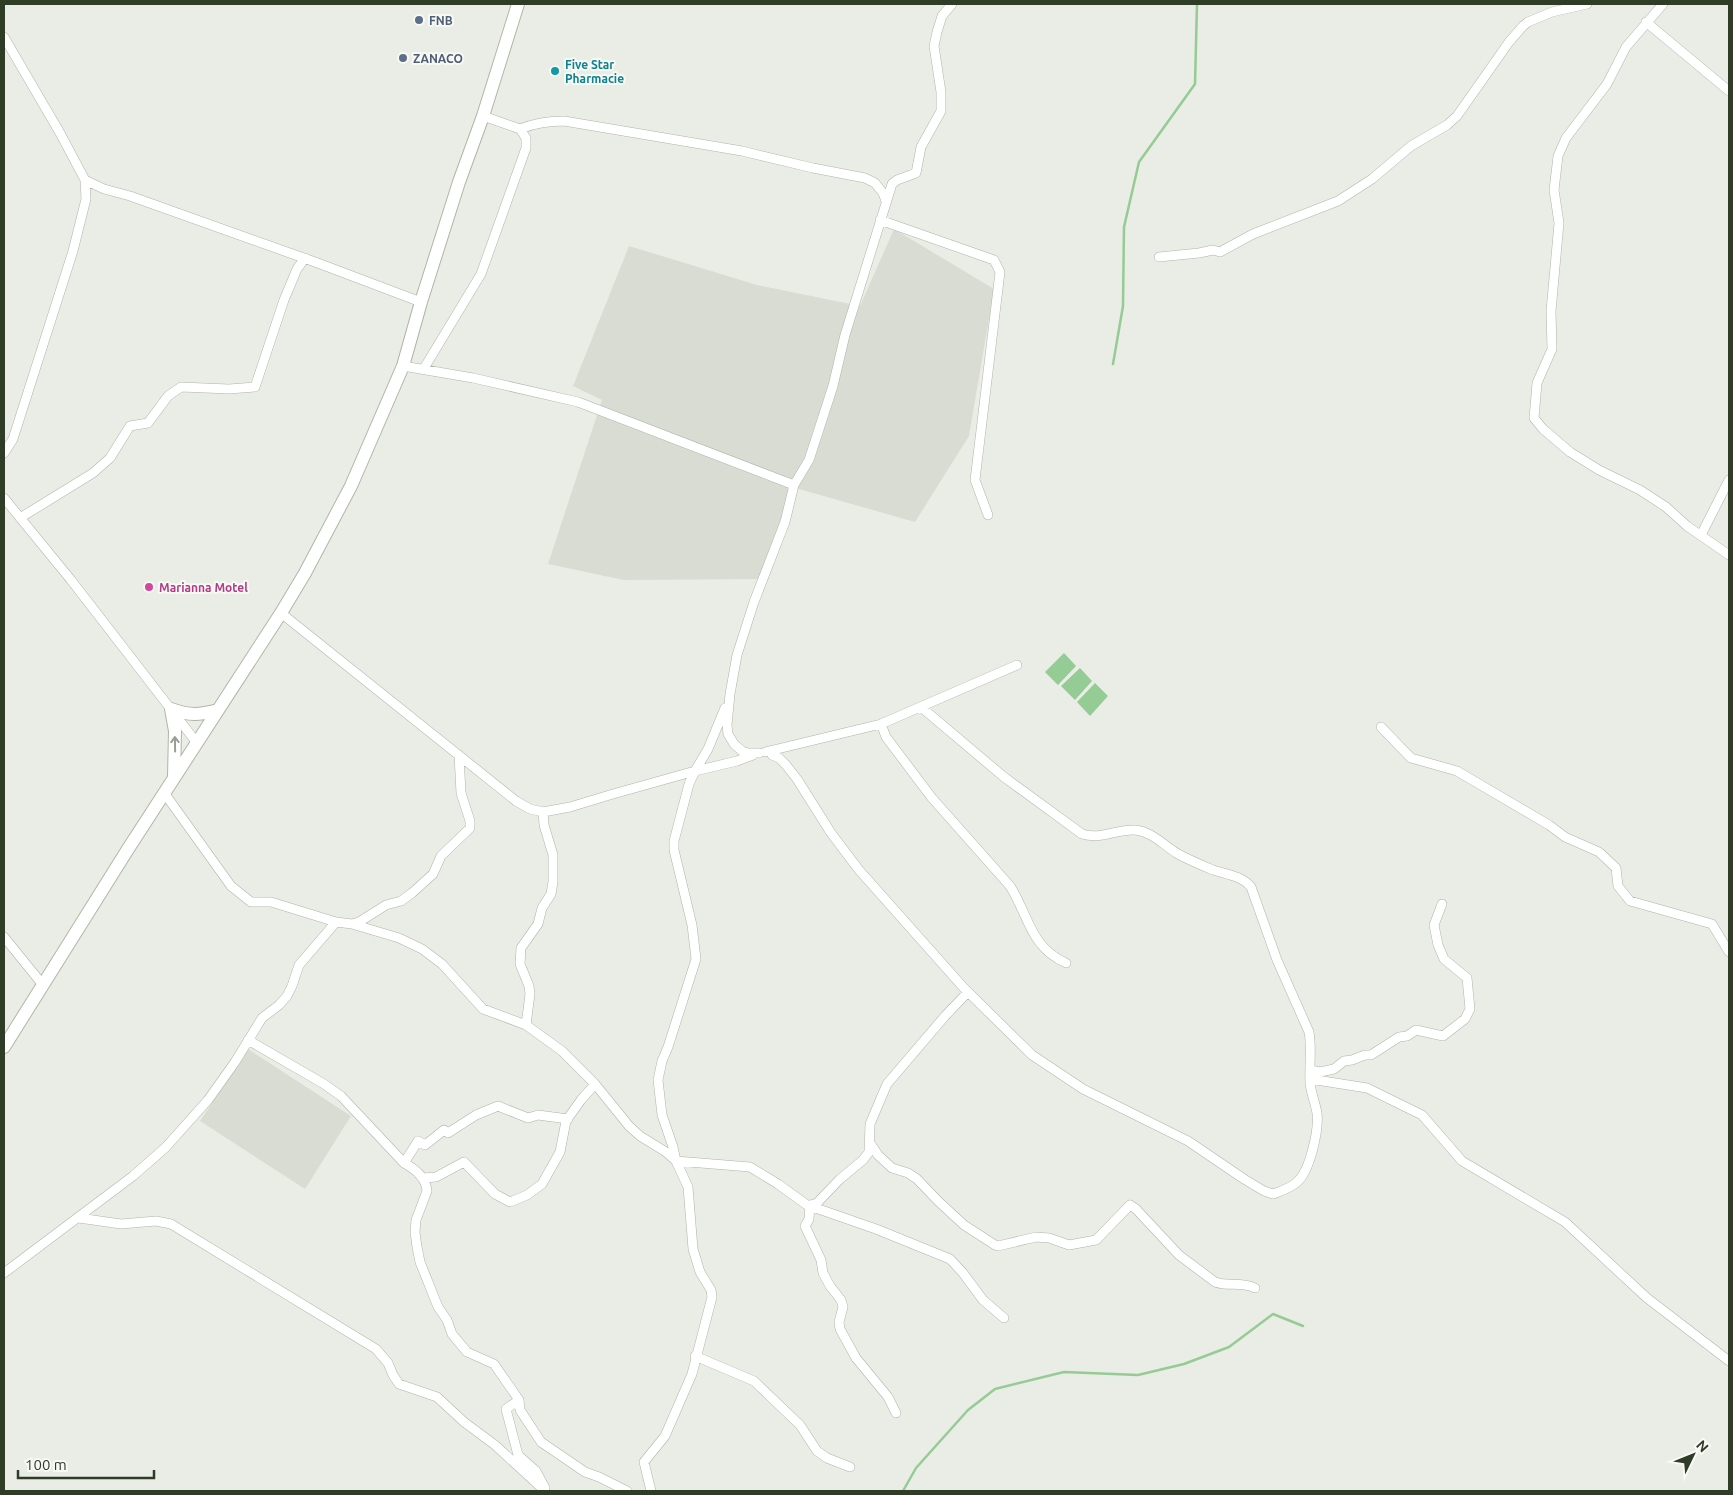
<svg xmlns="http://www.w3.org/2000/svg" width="1733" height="1495" font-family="Ubuntu,sans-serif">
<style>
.built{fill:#d9dcd3}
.water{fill:#95cb94}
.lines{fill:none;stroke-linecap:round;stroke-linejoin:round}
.stream{stroke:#95cb94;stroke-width:2.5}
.street-casing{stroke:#aeb5a8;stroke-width:10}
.secondary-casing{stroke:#aeb7a5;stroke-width:14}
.street{stroke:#fff;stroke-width:9}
.secondary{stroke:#fff;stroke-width:12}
.oneway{stroke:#989e92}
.service-dot{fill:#5c6f8a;stroke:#f8f9f5;stroke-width:2}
.culture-dot{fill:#0f9aa8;stroke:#f8f9f5;stroke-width:2}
.hotel-dot{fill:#d1479c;stroke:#f8f9f5;stroke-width:2}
.labels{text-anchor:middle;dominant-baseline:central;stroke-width:4;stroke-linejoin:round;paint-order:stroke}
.service-label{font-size:12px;font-weight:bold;fill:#4e5e75;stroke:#f8f9f5;text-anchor:start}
.culture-label{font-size:12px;font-weight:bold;fill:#0d838f;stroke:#f8f9f5;text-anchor:start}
.hotel-label{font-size:12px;font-weight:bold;fill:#b23c85;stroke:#f8f9f5;text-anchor:start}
</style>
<rect width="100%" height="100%" fill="#eaede5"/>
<path class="built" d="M894,229L994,289L969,436L915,522L792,487L761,579L624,580L548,564L602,400L573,386L629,246L757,285L860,306Z
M248,1049L351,1116L305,1189L200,1121Z"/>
<path class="water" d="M1064,653L1076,666L1058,685L1045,672Z
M1080,668L1092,681L1075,700L1061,686Z
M1095,683L1108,696L1090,716L1077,702Z"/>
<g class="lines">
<path class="stream" d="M1113,364L1123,306L1124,227L1139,162L1195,84L1197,4
M903,1491L916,1468L968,1410L995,1389L1064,1372L1138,1375L1184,1364L1229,1347L1273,1314L1303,1326"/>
<defs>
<path id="street" d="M1663,4L1626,47L1607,84L1566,138L1558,156L1554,190L1559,223L1551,311L1552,349L1537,383L1534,418L1543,429L1570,452L1599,470L1640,490L1666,507L1687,526L1729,555
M1646,22L1729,91
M4,37L60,133L85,180L86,199L73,251L13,439L4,453
M483,116L520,129C535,123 548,121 564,121L742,151L813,168L865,178L875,183L883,193L886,201
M85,180L104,189L130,196L315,262L421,302
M880,220L994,260L1000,272L975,480L988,515
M1159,257L1199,253L1213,250L1220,252L1253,234L1338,201L1372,179L1411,146L1447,125L1457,116L1509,42L1523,26L1528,22L1552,12L1587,4
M403,366L473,378L578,402L794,485
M423,370L481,274L526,148V138L520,129
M4,498L71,580L197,743
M20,518L93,473L110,458L130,426L148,423L168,396L181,387L229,389L255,387L284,300L297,269L305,258
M1701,535L1729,480
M281,613L516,801L530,809L543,812L570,807L613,794L695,771L708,749L725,708
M881,724L886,737L932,798L1010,886C1029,916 1030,947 1066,963
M1381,727L1411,758L1457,771L1549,825L1565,837L1599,852L1616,868L1618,886L1630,901L1712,924L1729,952
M770,751L772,755L779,758L786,765L797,779L831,833L859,870L963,987L1032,1055L1083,1089L1188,1141L1244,1179L1264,1191L1273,1194C1281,1191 1291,1188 1297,1182C1310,1171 1319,1130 1317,1113C1315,1102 1311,1093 1310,1083C1309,1065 1312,1049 1309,1032L1277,960L1251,887C1242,876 1226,874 1213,870C1201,865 1189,860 1178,854C1163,845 1153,832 1135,830C1116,829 1102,840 1082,834L1004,777L921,707
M765,752L881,724L1017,665
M759,753H748L742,751L734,744L728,734L727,725L730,694L737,655L754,602L785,522L794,485L809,460L833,386L845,335L892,184L897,180L916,173L921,147L941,111V92L934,46L937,32L942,16L952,4
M165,794L231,886L251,902H271L336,922L352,924L399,938L422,949L442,964L483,1009L526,1025L562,1051L595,1084L629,1126L640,1136L666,1152L676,1161L688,1187L693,1249L700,1272L711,1290L712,1297L692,1374L665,1436L644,1462L651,1491
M352,924L359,922L386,905L401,901L412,893L433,874L441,856L470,828V821L461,793L459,755
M4,937L43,985
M526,1025L530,994L529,986L520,964L521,948L538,924L542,908L551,894L553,882V855L544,825L543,812
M248,1040L324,1084L341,1096L404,1163C415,1169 426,1177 427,1191L416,1220L415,1232L417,1247L420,1262L438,1307L447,1320L452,1334L467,1352L494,1364L519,1400L520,1410L541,1442L585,1472L599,1477L627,1491
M1310,1070L1320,1072L1334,1069L1344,1061L1352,1060L1365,1055H1371L1399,1037L1407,1036L1416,1030L1443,1036L1465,1019L1470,1009L1467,978L1444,959L1438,945L1434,925L1442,904
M1310,1079L1367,1088L1422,1115L1462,1161L1565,1222L1647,1298L1729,1361
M870,1143L878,1155L892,1168L908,1173L917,1179L938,1201L964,1225L995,1245L998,1246L1036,1237L1049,1238L1069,1245L1096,1240L1130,1205L1136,1209L1179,1255L1215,1282C1228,1287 1240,1281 1255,1288
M676,1161L673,1147L662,1115L658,1080L662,1061L668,1047L696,959L692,925L674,850V841L689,784L695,771L737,761L753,755
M676,1161L750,1167L778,1184L807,1205L876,1229L950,1259L963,1273L983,1300L1004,1318
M404,1163L418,1141L425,1145L444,1130L448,1133L476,1115L498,1106L528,1118L538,1115L568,1119
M423,1178L436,1177L464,1162L495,1194L510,1202L527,1195L542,1184L560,1152L566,1121L581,1100L595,1084
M810,1205L816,1204L840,1179L863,1160L869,1152L870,1124L887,1084L945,1016L968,992
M810,1205L809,1219L805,1226L821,1260L823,1273L830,1286L841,1300L843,1307L839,1322L840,1329L856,1358L888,1397L896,1413
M79,1218L121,1224L156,1221L171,1224L376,1349L388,1363L393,1375L399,1384L437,1397L464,1422L495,1445L545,1491
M4,1273L133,1176L166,1147L208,1100L235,1062L262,1018L279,1005L287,996L292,986L299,965L336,922
M695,1356L754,1381L800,1425L817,1451L827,1458L850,1467
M519,1400L506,1409L518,1455L536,1471L545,1488"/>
<path id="secondary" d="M174,777L175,731L171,709C190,716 199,715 218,710
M4,1047L128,849L281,613L305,573L351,486L403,366L421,302L459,182L483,116L518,4"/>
</defs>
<use href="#street" class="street-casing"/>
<use href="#secondary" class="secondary-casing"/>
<use href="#street" class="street"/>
<use href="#secondary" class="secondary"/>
</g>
<defs><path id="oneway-shaft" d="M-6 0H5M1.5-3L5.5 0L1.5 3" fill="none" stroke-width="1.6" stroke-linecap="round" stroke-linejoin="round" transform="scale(1.25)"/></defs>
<use class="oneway" href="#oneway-shaft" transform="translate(175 744) rotate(-91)"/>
<g class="service-dot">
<circle cx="419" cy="20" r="5"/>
<circle cx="403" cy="58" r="5"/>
</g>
<circle class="culture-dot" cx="555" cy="71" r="5"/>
<circle class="hotel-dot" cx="149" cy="587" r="5"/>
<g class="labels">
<g class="service-label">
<text x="429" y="20">FNB</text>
<text x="413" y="58">ZANACO</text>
</g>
<g class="culture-label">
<text x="565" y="64">Five Star<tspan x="565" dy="14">Pharmacie</tspan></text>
</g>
<g class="hotel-label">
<text x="159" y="587">Marianna Motel</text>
</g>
</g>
<rect width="1733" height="1495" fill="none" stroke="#303d26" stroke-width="10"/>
<g transform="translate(1693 1455) rotate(47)" stroke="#f8f9f5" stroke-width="4" paint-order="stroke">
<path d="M0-4L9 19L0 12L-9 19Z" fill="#303d26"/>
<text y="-8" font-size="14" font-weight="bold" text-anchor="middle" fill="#303d26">N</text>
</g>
<path d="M18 1470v8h136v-8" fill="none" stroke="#303d26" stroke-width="2.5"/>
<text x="25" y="1470" font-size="15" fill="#303d26" stroke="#f8f9f5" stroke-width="4" paint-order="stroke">100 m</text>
</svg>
